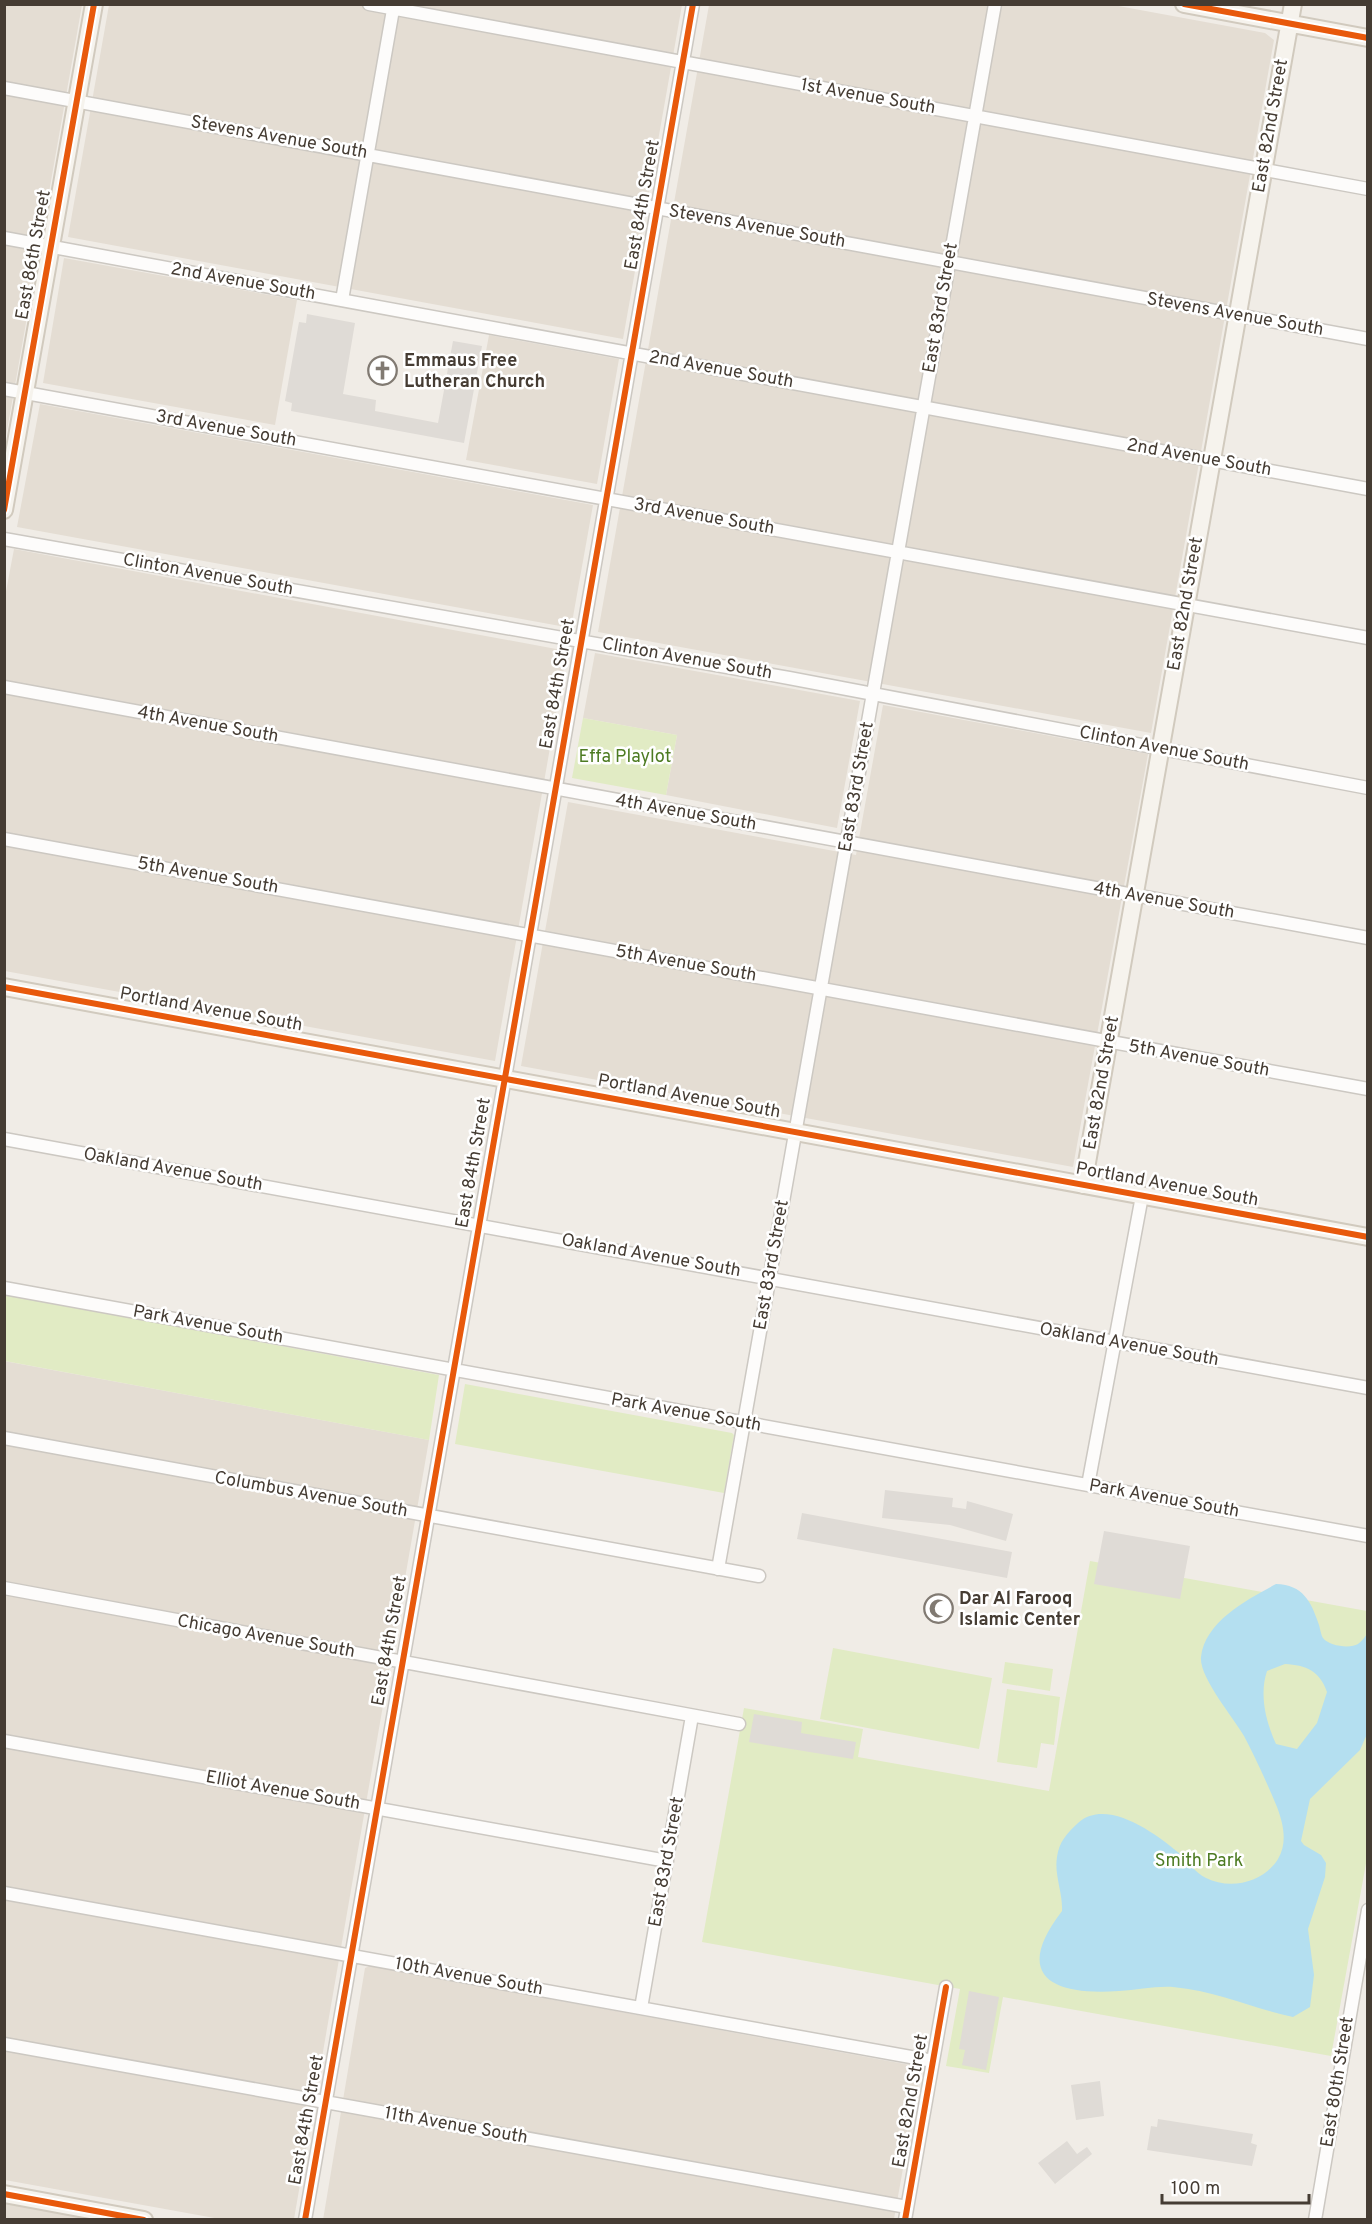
<svg xmlns="http://www.w3.org/2000/svg" width="1372" height="2224" font-family="Overpass,sans-serif">
<style>
.residential{fill:#e4ddd3}
.green{fill:#e1ebc4}
.parking{fill:#dfdbd6}
.water{fill:#b4dff0;fill-rule:evenodd}
.lines{fill:none;stroke-linecap:round;stroke-linejoin:round}
.street-casing{stroke:#ccc8c2;stroke-width:15}
.secondary-casing{stroke:#d1cabe;stroke-width:20}
.street{stroke:#fdfcfb;stroke-width:12}
.secondary{stroke:#f6f3ed;stroke-width:16}
.cycleway-casing{stroke:#fff;stroke-width:10}
.cycleway{stroke:#e8590c;stroke-width:6}
.labels{text-anchor:middle;dominant-baseline:central;stroke-width:5;stroke-linejoin:round;paint-order:stroke}
.street-label{font-size:18px;fill:#453c33;stroke:#fff}
.poi-label{font-size:18px;font-weight:bold;fill:#453c33;stroke:#fff;text-anchor:start}
.park-label{font-size:18px;fill:#4d7b22;stroke:#fff}
</style>
<rect width="100%" height="100%" fill="#f0ece6"/>
<path class="residential" d="M5,5H82L5,442Z
M109,5H682L623,339L68,237Z
M709,5H1113L1265,33L1274,40L1151,733L598,632Z
M64,258L297,300L275,425L43,383Z
M489,335L619,359L597,484L466,460Z
M40,404L593,505L571,628L17,527Z
M14,549L567,651L495,1061L5,971L4,602Z
M595,653L860,701L837,828L666,795L677,735L583,718Z
M883,705L1148,754L1073,1167L521,1066L568,802L856,855Z
M4,1361L429,1440L294,2219H220L5,2180Z
M370,1966L921,2067L894,2219L323,2220L365,1968Z
M5,2202L99,2219H5Z"/>
<path class="green" d="M583,718L677,735L666,795L572,778Z
M5,1295L439,1375L429,1440L5,1361Z
M465,1384L732,1433L734,1435L724,1493L455,1444Z
M1090,1561L1367,1611V1858L1331,2056L1003,1997L989,2073L946,2066L960,1989L702,1942L744,1708L863,1729L858,1757L1049,1791Z
M833,1648L992,1678L979,1749L820,1719Z
M1005,1662L1053,1669L1050,1691L1002,1683Z
M1007,1689L1060,1697L1054,1745L1041,1743L1037,1768L997,1762Z"/>
<path class="parking" d="M307,314L355,323L343,394L376,400L375,411L438,423L453,341L482,346L464,443L291,411L292,403L285,401L299,322L306,323Z
M885,1490L953,1498L952,1507L966,1509L967,1501L1013,1514L1006,1541L950,1525L882,1518Z
M802,1513L1012,1552L1007,1578L797,1539Z
M1104,1531L1190,1546L1180,1599L1094,1584Z
M754,1714L802,1722L801,1733L856,1742L853,1759L749,1742Z
M969,1991L999,1997L986,2070L962,2065L965,2050L959,2049Z
M1100,2081L1104,2116L1076,2120L1071,2085Z
M1158,2119L1253,2134L1251,2143L1257,2145L1252,2166L1147,2150L1151,2126L1157,2127Z
M1067,2141L1077,2154L1087,2147L1092,2154L1055,2184L1038,2163Z"/>
<path class="water" d="M1276,1584C1303,1585 1311,1601 1319,1625C1320,1628 1321,1635 1323,1638C1329,1646 1350,1649 1358,1644C1361,1642 1365,1637 1367,1634V1734L1360,1750L1310,1799L1301,1841L1304,1845L1321,1855L1326,1863L1325,1877L1308,1929L1314,1975L1310,2007L1293,2017C1250,2008 1218,1991 1173,1987C1155,1986 1137,1990 1119,1991C1052,1996 1012,1976 1062,1911C1063,1893 1054,1875 1057,1857C1059,1842 1067,1833 1078,1823C1107,1797 1156,1834 1179,1853C1188,1861 1195,1873 1206,1878C1230,1890 1263,1883 1278,1859C1288,1842 1283,1823 1277,1807C1267,1783 1256,1759 1244,1736C1233,1717 1199,1677 1201,1657C1205,1621 1248,1599 1276,1584ZM1285,1664C1306,1665 1320,1671 1327,1692L1317,1723L1297,1749L1276,1744C1266,1722 1259,1695 1267,1671Z"/>
<g class="lines">
<defs>
<path id="street" d="M369,4L1368,189
M4,88L1368,339
M4,238L1368,489
M342,300L394,4
M4,389L1368,638
M4,539L789,678L1368,788
M4,687L1368,938
M4,839L1368,1089
M4,1139L1368,1388
M4,1288L1368,1536
M4,1438L759,1576
M1088,1485L1142,1196
M718,1569L995,4
M4,1588L739,1724
M4,1741L667,1861
M4,1893L933,2061
M641,2008L692,1716
M4,2044L907,2207
M305,2220L693,4
M905,2220L946,1987
M1315,2220L1368,1910"/>
<path id="secondary" d="M1184,4L1368,38
M4,510L94,4
M4,987L1368,1237
M1083,1185L1293,4
M4,2194L144,2220"/>
</defs>
<use href="#street" class="street-casing"/>
<use href="#secondary" class="secondary-casing"/>
<use href="#street" class="street"/>
<use href="#secondary" class="secondary"/>
<defs>
<path id="cycleway" d="M1184,4L1368,38
M4,510L94,4
M4,987L1368,1237
M4,2194L144,2220
M305,2220L693,4
M905,2220L946,1987"/>
</defs>
<use href="#cycleway" class="cycleway-casing"/>
<use href="#cycleway" class="cycleway"/>
</g>
<defs>
<symbol id="church-ring" viewBox="-11 -11 22 22"><circle r="9.5" fill="#fff" stroke="#817a72" stroke-width="1.5"/><path d="M-1.2-6h2.4v3.5h3.3v2.4h-3.3V6h-2.4V-.1h-3.3v-2.4h3.3Z" fill="#817a72"/></symbol>
<symbol id="mosque-ring" viewBox="-11 -11 22 22"><circle r="9.5" fill="#fff" stroke="#817a72" stroke-width="1.5"/><path d="M3.5-4.9A6 6 0 1 0 3.5 4.9A5 5 0 1 1 3.5-4.9Z" fill="#817a72"/></symbol>
</defs>
<g fill-rule="evenodd">
<use href="#church-ring" x="366" y="354" width="33" height="33"/>
<use href="#mosque-ring" x="922" y="1592" width="33" height="33"/>
</g>
<g class="labels">
<g class="street-label">
<text transform="translate(868 97) rotate(10)">1st Avenue South</text>
<text transform="translate(1271 126) rotate(-80)">East 82nd Street</text>
<text transform="translate(279 138) rotate(10)">Stevens Avenue South</text>
<text transform="translate(643 205) rotate(-80)">East 84th Street</text>
<text transform="translate(757 227) rotate(10)">Stevens Avenue South</text>
<text transform="translate(34 255) rotate(-80)">East 86th Street</text>
<text transform="translate(243 282) rotate(10)">2nd Avenue South</text>
<text transform="translate(941 308) rotate(-80)">East 83rd Street</text>
<text transform="translate(1235 315) rotate(10)">Stevens Avenue South</text>
<text transform="translate(721 370) rotate(10)">2nd Avenue South</text>
<text transform="translate(226 429) rotate(10)">3rd Avenue South</text>
<text transform="translate(1199 458) rotate(10)">2nd Avenue South</text>
<text transform="translate(704 517) rotate(10)">3rd Avenue South</text>
<text transform="translate(208 575) rotate(10)">Clinton Avenue South</text>
<text transform="translate(1186 604) rotate(-80)">East 82nd Street</text>
<text transform="translate(687 659) rotate(10)">Clinton Avenue South</text>
<text transform="translate(558 684) rotate(-80)">East 84th Street</text>
<text transform="translate(208 725) rotate(10)">4th Avenue South</text>
<text transform="translate(1164 749) rotate(11)">Clinton Avenue South</text>
<text transform="translate(857 787) rotate(-80)">East 83rd Street</text>
<text transform="translate(686 813) rotate(10)">4th Avenue South</text>
<text transform="translate(208 876) rotate(10)">5th Avenue South</text>
<text transform="translate(1164 901) rotate(10)">4th Avenue South</text>
<text transform="translate(686 964) rotate(10)">5th Avenue South</text>
<text transform="translate(211 1010) rotate(10)">Portland Avenue South</text>
<text transform="translate(1199 1059) rotate(10)">5th Avenue South</text>
<text transform="translate(1102 1083) rotate(-80)">East 82nd Street</text>
<text transform="translate(689 1097) rotate(10)">Portland Avenue South</text>
<text transform="translate(474 1163) rotate(-80)">East 84th Street</text>
<text transform="translate(173 1170) rotate(10)">Oakland Avenue South</text>
<text transform="translate(1167 1185) rotate(10)">Portland Avenue South</text>
<text transform="translate(651 1256) rotate(10)">Oakland Avenue South</text>
<text transform="translate(772 1265) rotate(-80)">East 83rd Street</text>
<text transform="translate(208 1325) rotate(10)">Park Avenue South</text>
<text transform="translate(1129 1345) rotate(10)">Oakland Avenue South</text>
<text transform="translate(686 1413) rotate(10)">Park Avenue South</text>
<text transform="translate(311 1495) rotate(10)">Columbus Avenue South</text>
<text transform="translate(1164 1499) rotate(10)">Park Avenue South</text>
<text transform="translate(266 1637) rotate(10)">Chicago Avenue South</text>
<text transform="translate(390 1641) rotate(-80)">East 84th Street</text>
<text transform="translate(283 1791) rotate(10)">Elliot Avenue South</text>
<text transform="translate(667 1862) rotate(-80)">East 83rd Street</text>
<text transform="translate(469 1977) rotate(10)">10th Avenue South</text>
<text transform="translate(1338 2082) rotate(-81)">East 80th Street</text>
<text transform="translate(911 2101) rotate(-80)">East 82nd Street</text>
<text transform="translate(307 2120) rotate(-80)">East 84th Street</text>
<text transform="translate(456 2126) rotate(10)">11th Avenue South</text>
</g>
<g class="poi-label">
<text x="404" y="361">Emmaus Free<tspan x="404" dy="21">Lutheran Church</tspan></text>
<text x="959" y="1599">Dar Al Farooq<tspan x="959" dy="21">Islamic Center</tspan></text>
</g>
<g class="park-label">
<text x="625" y="757">Effa Playlot</text>
<text x="1199" y="1861">Smith Park</text>
</g>
</g>
<rect width="1372" height="2224" fill="none" stroke="#453c33" stroke-width="12"/>
<path d="M1162 2194v9h147v-9" fill="none" stroke="#453c33" stroke-width="3"/>
<text x="1171" y="2194" font-size="18" fill="#453c33" stroke="#ffffff" stroke-width="4.5" paint-order="stroke">100 m</text>
</svg>
